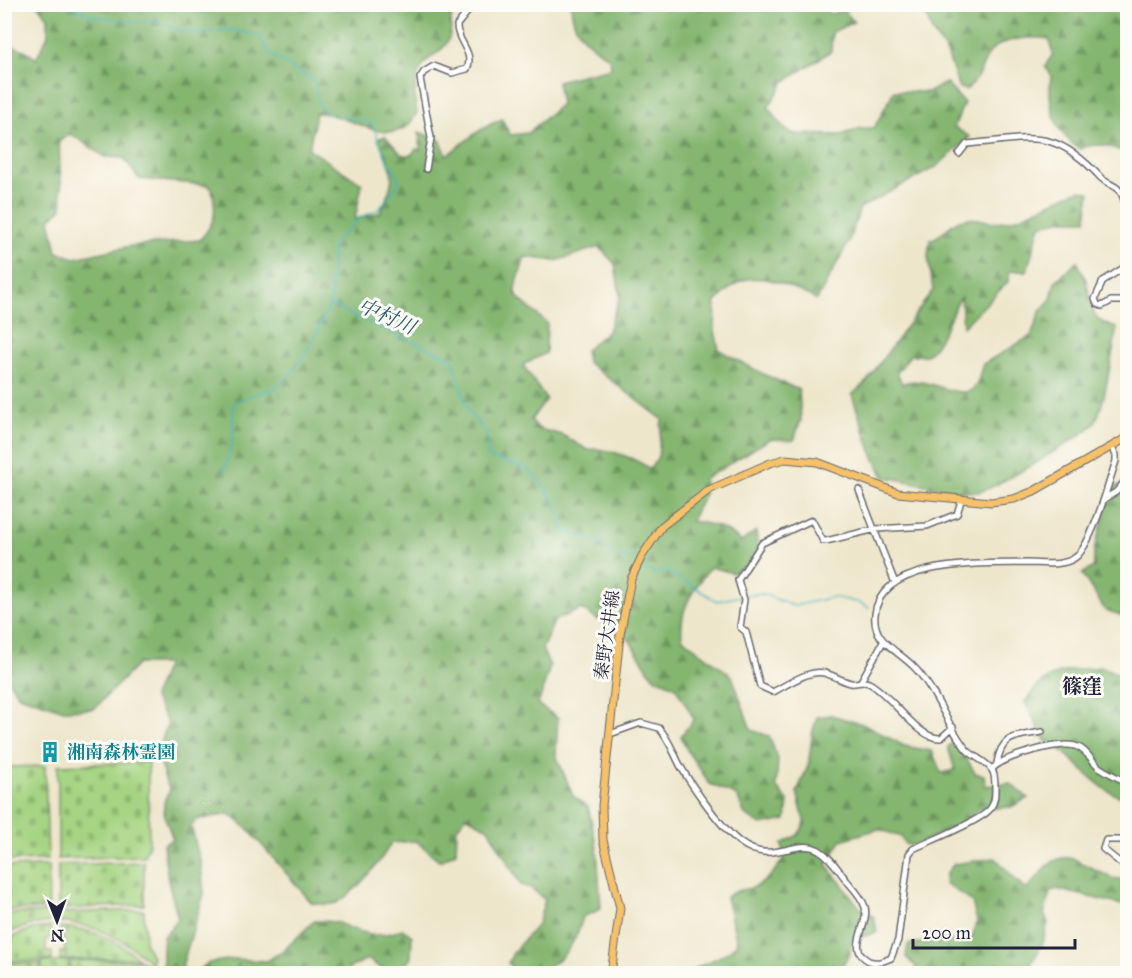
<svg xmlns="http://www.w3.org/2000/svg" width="1132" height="978" font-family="'IM FELL Great Primer','Noto Serif JP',serif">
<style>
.forest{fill:url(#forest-firs);stroke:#536c56;stroke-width:1.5;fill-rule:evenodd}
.cemetery{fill:url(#cemetery-stones);stroke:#647b5e;stroke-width:1.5}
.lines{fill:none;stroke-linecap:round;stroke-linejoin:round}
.stream{stroke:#41b2ba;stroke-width:1.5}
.minor-casing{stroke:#69676d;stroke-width:8}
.major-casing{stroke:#69676d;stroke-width:9}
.minor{stroke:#fff;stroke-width:5}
.major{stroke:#f5c16b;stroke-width:7}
.labels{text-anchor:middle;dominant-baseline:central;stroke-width:6;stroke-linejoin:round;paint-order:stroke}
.street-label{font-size:18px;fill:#22223b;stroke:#fdfcf7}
.culture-label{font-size:18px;font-weight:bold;fill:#0d838f;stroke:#fdfcf7;text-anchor:start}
.water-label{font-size:20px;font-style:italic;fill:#2e5c6e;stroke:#fdfcf7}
.neighbourhood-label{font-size:20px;font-weight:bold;fill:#22223b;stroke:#fdfcf7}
</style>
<defs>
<pattern id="forest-firs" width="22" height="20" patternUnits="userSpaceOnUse" patternTransform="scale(1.5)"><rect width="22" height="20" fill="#84b670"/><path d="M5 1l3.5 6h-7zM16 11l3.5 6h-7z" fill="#6c945d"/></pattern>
<pattern id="cemetery-stones" width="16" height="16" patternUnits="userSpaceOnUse" patternTransform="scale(1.5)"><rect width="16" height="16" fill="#a6d482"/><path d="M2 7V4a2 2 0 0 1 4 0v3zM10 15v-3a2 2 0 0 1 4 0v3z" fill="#8fb671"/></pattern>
</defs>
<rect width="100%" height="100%" fill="#fdfcf7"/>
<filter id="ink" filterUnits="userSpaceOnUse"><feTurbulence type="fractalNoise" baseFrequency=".0167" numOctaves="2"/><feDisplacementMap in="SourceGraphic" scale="12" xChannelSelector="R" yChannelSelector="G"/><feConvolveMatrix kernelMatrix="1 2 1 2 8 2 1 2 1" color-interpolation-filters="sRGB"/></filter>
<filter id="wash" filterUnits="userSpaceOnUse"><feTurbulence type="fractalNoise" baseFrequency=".008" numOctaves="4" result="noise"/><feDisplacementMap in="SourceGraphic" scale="24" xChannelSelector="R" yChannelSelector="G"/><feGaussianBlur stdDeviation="1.35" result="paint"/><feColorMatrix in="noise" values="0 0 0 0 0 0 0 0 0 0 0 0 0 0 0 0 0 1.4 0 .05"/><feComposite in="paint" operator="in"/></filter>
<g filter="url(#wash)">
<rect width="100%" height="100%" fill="#eee6cb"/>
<path class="forest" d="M820,4L830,14L844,10L854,22L832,32L831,51L784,82L768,108L786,130L795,134L841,135L861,128H874L894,91L929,92L946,83L964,103L954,127L970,137L936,167L860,208L849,241L817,300C795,289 766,272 741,281C732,284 723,296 716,302L715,330L719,350L761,373L799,390L801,420L794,440L770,439L704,479V495L691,521C712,524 725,527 741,542L756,531L759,558L733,573L710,567C693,591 679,607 682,638L732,676L751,730L769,736L778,759L776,787L788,801L786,820L761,825L745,815L737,796L708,783C700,765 686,755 681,736L694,719L675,686L653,677L628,638L581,609L555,620L542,649L550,666L538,705L558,718L556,755L573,796L588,807L597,847L601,909L583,917C573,953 553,973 516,973L508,963L514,951L538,924L545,900L531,888L521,885L488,828L466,816L457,828L456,852L440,861L416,841L391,843C382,860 354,895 336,903C329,906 319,904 312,903L248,829L229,814L196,820L191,826L201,864L204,894L182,966L188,973H163V937L178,919L168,880L163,845L173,839C167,822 157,806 170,791C158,767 157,747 168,723L153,697L167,664H138L94,709L64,710L19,695L5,677L4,44L25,50L36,59L48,35V17L37,5H465L451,17C453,60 429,46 418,75C413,88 415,101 417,113C414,117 410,125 405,128C377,143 344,111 316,113L309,149L362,184L355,219L380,213C396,176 396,175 378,139L385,136L402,155H411L416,149L420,150L419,132L440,140L447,155C466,142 480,127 502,119L510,135L528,133L561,104L557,81L611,68L610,59C588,43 572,33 571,5ZM71,134L105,157L124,158L139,179L207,185L212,189C217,213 216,221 200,240L131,246L75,258L57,252L50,219L62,208L59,141ZM599,247L615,264L620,296L608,331L585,350L587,362L662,419L658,457L650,469C637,459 604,446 588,450L562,435L539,429L531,420L546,399L523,365L546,353L547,323L518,298L515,289L525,257L556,261Z
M923,5H1127V153C1109,146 1097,141 1079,149C1054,132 1047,104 1051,75L1045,66L1053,54L1049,39C1033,36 1003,38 991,51C981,64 980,80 966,90L959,88L947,53L932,32Z
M1080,190L1090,192L1086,220H1059L1040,225L1027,271H1010L1008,282L963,327L961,297C947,318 945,339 927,355H910L897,373L902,384C923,372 960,404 975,387C979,382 980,371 983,364L1031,336L1041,310L1051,299L1055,282L1077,261C1080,268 1085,276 1087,284C1092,307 1089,321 1117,328C1112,350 1105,410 1093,425C1083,436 991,491 978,492C947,493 915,481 884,477L871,451L852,395L867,381L933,290L928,256L930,240C942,236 949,224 960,220C972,215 985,222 997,222C1027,220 1053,198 1080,190Z
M1127,481V617L1105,610L1082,574L1094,567V550L1112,489Z
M1102,667L1127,678V797C1105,799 1071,756 1053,743L1045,741L1025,702C1046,669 1066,671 1102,667Z
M831,715L866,725L904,746L932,751L941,773L955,770L948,747L955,740L975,773L984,775L986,786L1010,783L1028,798L1011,807L979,809L965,821L914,846L905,844L901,837L879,829L841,840L827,865L860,908L874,917L877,932L851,941L850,955L837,972L687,974C703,961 726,959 737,943L726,897C740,888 741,891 754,887C768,882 775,870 784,859L782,844L798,835L805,824L797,792L808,766L813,730L817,717Z
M995,858L1026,890L1050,863L1061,858H1072L1112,878L1127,880V906L1056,889L1050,892L1044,914L1048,922L1042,945L1026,973H914L917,968L906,957L908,944C930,941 951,944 972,938L977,921L972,902L945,883L946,874L954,864Z
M314,921C322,921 331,921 338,923C360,932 379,941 402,929L412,936L411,958C392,978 389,974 367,959L348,969L346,973H194L208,963L234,959L267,961L283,951Z"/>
<path class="cemetery" d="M148,762L149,844L144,856L58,859V765Z
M45,766L48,860L5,861V767Z
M144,862V905L58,909V865Z
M48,866L49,909L5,910V867Z
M144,910L145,943L152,957V964C124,938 97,925 59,922V913Z
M50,912V922L30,925L5,934V914Z
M51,927V938L46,939V952H52V960L5,961V940L32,929Z
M59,927C90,928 115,938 138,958L60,960V952H65L64,938H59Z
M141,960L153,973H70V961Z
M68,961V973H42V962Z
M5,963H40V973H5Z"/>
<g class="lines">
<path class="stream" d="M66,4L90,15L133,22H158L181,31L202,34L226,29L259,35L270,54L313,80C318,87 315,95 319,103C331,126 354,113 372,124L387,160L398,176V185L378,210L359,218L333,244L330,305
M330,305L453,359L468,411L487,434L488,457L527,469L546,488L560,514L564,530L600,543L613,554L636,560
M224,472L233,440V404C246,394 263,395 276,387C299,373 318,330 329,306
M642,564L652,573L669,572L717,601L741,596
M746,595L763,594L794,606L833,597L860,603L869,608"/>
</g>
</g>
<g filter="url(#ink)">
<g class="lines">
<defs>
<path id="minor" d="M959,154L967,144C1032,139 1053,126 1101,178C1106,183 1112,184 1117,188C1126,196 1126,211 1128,223
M426,169L431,138L420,78L424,72L434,66L452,73L467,69C475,52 456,41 457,25L474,4
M1128,265L1103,281L1095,299L1097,304L1102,306L1111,301H1128
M859,490L895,583
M1104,499L1116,492L1128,478
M861,681L883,642
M953,727L941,738C918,740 892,695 869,683C862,680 857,684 851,683C842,681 833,675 824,673C807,670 787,685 773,692L760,686L746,632L740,627L744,600L738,580L762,543L812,520L823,541H826L876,529L927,526L957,514L961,501
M610,734L641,723L659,728C669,739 674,754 681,767C693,788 723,830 741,843C772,866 797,837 819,850C831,857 839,871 847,881C853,888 862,897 865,907C870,925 845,949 869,961C878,964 884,961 891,958L898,940L909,854L913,849C930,841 981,821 990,809C995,803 995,795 995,788C995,783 995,774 992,770C987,762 974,757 967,750C946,725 937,690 913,666C897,650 872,641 875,614C881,558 987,564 1027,563C1042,563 1063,567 1076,557C1093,542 1108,484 1116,461V455L1112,448
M997,763C1002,734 1016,737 1042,732
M992,769C1003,757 1058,741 1075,746C1086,749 1091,760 1099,767C1108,773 1118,778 1128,783
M1128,840H1106L1103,849L1128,869"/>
<path id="major" d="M611,974L620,908L603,840L602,806L620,635L631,579L642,556L662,526L709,490L770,463L785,459L817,462L898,493L991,502L1014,499L1034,491L1128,437"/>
</defs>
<use href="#minor" class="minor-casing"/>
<use href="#major" class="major-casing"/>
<use href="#minor" class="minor"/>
<use href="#major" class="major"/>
</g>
</g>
<defs>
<symbol id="building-bare" viewBox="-9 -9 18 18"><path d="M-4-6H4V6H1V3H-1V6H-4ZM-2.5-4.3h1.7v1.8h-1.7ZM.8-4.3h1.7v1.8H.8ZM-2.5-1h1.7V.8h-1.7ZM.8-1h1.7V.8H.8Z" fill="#0f9aa8" stroke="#fdfcf7" stroke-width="2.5" paint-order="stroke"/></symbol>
</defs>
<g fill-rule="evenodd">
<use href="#building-bare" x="35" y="737" width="30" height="30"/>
</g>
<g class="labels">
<g class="street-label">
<text transform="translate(607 635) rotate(-82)">秦野大井線</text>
</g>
<g class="culture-label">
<text x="67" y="752">湘南森林霊園</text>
</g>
<g class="water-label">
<text transform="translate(387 316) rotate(24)">中村川</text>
</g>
<g class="neighbourhood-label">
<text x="1082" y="686">篠窪</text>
</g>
</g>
<rect width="1132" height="978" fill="none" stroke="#fdfcf7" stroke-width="24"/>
<g transform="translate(57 921) rotate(179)" stroke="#fdfcf7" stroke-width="4.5" paint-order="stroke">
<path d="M0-4.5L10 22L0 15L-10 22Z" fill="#22223b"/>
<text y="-9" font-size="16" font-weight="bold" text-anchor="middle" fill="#22223b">N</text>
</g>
<path d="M913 939v9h162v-9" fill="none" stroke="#22223b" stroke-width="3"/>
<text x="922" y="939" font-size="18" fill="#22223b" stroke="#fdfcf7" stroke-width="4.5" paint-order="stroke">200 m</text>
</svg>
